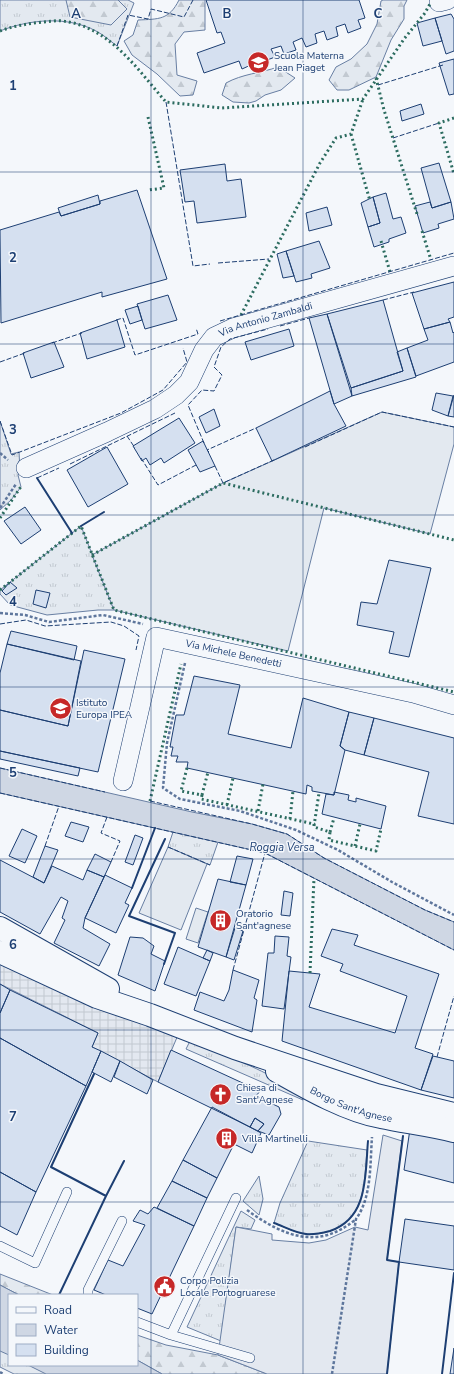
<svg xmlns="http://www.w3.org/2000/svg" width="454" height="1374" font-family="'Nunito Sans',sans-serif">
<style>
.grass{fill:url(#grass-tufts);stroke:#687fa3}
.forest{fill:url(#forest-firs);stroke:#687fa3}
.garden{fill:#e3e9f0;stroke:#687fa3}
.parking{fill:#e3e8f0;stroke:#687fa3}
.plaza{fill:url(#plaza-grid);stroke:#687fa3}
.water{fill:#cfd7e4;stroke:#687fa3}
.building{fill:#d5e0f0;stroke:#1d3f73}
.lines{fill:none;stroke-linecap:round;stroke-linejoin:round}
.lane-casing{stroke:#1d3f73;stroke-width:10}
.street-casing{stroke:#1d3f73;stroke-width:20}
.secondary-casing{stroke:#1d3f73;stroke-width:24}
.path{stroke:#5e769c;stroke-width:2.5;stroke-dasharray:3 2;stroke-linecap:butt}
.lane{stroke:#f4f7fb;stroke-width:9}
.street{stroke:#f4f7fb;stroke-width:19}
.secondary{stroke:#f4f7fb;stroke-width:22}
.hedge{stroke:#2c6c60;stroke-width:3;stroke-dasharray:2 3;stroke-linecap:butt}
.fence{stroke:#1d3f73;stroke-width:1;stroke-dasharray:5 2;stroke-linecap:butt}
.wall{stroke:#1d3f73;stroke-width:2}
.grid{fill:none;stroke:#1d3f73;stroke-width:1;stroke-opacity:0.55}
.labels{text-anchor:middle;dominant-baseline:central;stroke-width:3;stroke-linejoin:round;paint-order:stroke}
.poi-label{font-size:10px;fill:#1d3f73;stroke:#f4f7fb;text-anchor:start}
.street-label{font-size:10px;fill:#1d3f73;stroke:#f4f7fb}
.water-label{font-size:11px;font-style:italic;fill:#1d3f73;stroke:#f4f7fb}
.grid-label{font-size:13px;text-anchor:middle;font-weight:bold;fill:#1d3f73;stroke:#f4f7fb;stroke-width:3;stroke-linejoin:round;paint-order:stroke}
</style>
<defs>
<pattern id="grass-tufts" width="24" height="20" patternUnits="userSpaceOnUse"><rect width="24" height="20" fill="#e3e9f0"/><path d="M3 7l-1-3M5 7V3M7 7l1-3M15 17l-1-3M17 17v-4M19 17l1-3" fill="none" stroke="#c2c9d1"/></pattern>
<pattern id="forest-firs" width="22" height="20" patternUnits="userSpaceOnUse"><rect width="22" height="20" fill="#e3e9f0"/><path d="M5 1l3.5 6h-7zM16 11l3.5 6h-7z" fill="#c2c9d1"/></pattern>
<pattern id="plaza-grid" width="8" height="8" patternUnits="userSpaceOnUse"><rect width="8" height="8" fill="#e3e8f0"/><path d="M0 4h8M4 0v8" fill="none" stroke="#c2c8d1"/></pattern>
</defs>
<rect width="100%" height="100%" fill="#f4f7fb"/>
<path class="grass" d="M0,0H128L134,3L117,46C110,41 104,35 96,31C68,16 30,19 0,31Z
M0,421L11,454L19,452L20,471L18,475L21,487L11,500L0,510Z
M81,526L114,610H98L47,615L10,605L0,594V590Z
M173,832L218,842L210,865L168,847Z
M190,1041C209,1048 299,1083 303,1100L186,1049Z
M308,1141L367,1150C364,1181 366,1219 330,1231C322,1233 314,1235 306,1234C295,1233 283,1226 274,1223L280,1203Z
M259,1176L263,1199L259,1215L243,1201Z
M241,1211L255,1220L251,1229L236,1227L221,1341L187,1327Z
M0,1285L19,1295H9V1365H137L162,1374H14L0,1367Z"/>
<path class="forest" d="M66,0H118L127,9L111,25L70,17Z
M179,0H205V30L184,32L175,44L177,75L197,81L193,95L180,96L157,74L132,55L124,41L133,35L138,20C159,19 169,20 179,0Z
M383,0H407L404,6V19L391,40L376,77L349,90H337L329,80L336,67L351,59L367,44L377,24L381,1Z
M278,67L295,78L281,90L265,95L256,101L249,103L233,102L222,95L226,83C242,74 261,73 278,67Z
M0,1274L53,1295H19L0,1285Z
M137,1335L166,1345L218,1355L267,1374H162L137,1360Z"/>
<path class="garden" d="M382,412L454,427V444L430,534L324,508L288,651L114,610L92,555L223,483Z
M168,847L207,864L181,930L139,913Z
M196,908L208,912L198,943L186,939Z"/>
<path class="parking" d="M383,1135L402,1141L387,1260L399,1262L387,1374H267L218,1355L236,1227L272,1234V1240L309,1243L326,1240L355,1227L368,1230Z"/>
<path class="plaza" d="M0,958L178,1035L158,1082L92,1047L98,1033L0,984Z"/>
<path class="water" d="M0,768L192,812L252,824L287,834L324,858L425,910L454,922V950L265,853L0,793Z
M0,1285L19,1295H9V1355L0,1351Z
M137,1360L162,1374H46L28,1365H137Z"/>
<path class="building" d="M206,0H359L365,18L358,20L361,28L348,33L345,24L336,27L338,36L327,40L324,31L315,34L317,43L306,47L302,38L293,42L296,50L284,54L281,46L271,49L275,57L262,62L259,53L250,56L253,64L242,69L239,61L204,73L197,53L225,43L221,32L217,33Z
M451,14L454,19V51L446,54L435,18Z
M435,18L442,41L423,46L417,23Z
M454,59V94L449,95L439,63Z
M421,104L424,114L402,121L400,111Z
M439,163L451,202L432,208L421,168Z
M225,164L227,181L241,179L246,217L197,223L194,201L185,202L180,170Z
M137,190L167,279L102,297V292L1,323L0,230L59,212L61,216L100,204V201Z
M386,193L393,219L401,217L406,233L389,239V242L374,247L368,227L380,223L373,197Z
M98,195L100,204L61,216L58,208Z
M373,197L380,223L368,227L361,203Z
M430,202L432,208L451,202L454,219L438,224L439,228L423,233L415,206Z
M327,207L332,225L309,231L306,213Z
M319,241L330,268L311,274L312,278L296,282L286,251Z
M286,251L294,276L283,278L277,254Z
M454,282V317L448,319L450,322L424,329L412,293Z
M168,295L177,320L145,329L137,304Z
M383,300L403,371L351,388L327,314Z
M138,306L142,320L130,324L125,310Z
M327,314L352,396L334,404L309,318Z
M117,320L125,347L87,359L80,333Z
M450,322L453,333L454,332V362L416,376L407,348L428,340L424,329Z
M289,329L294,346L251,360L245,342Z
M54,342L64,367L31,378L23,353Z
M407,348L416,377L352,396L351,388L403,371L397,352Z
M330,391L334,404L346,426L272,461L256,428Z
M436,393L453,396L448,416L432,410Z
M454,395V417L448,416Z
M214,409L220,426L206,433L199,417Z
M179,418L195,443L164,463L161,458L150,465L146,458L142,461L133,446Z
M203,441L215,466L200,472L188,450Z
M107,447L128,484L88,507L67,470Z
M25,507L41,530L21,544L4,521Z
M389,560L431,568L409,657L389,653L394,632L357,625L361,602L377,604Z
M10,582L17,588L6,595L2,591Z
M36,590L50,593L46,608L33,604Z
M11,631L77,646L74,660L7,644Z
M7,644L81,661L68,726L0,710V673Z
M84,650L125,659L98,772L0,751V710L68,726Z
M194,676L240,685L228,734L291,748L303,698L349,712L340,746L345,750L334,795L312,791V787L307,785L306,794L187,768L188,762H176L178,756H171L173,747H170L176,715H184Z
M349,712L374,718L364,755L345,750L340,746Z
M374,718L454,738V824L418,816L429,772L364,755Z
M0,751L80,768L78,776L0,759Z
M334,792L349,795L348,800L356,802V798L386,806L381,829L322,814L326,794L334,795Z
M71,822L89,827L83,842L65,836Z
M22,829L37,836L25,863L9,856Z
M135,835L143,838L133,865L125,862Z
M45,846L58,850L44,883L33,877Z
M95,854L111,862L104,877L87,870Z
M237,856L253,859L246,885L230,882Z
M0,860L44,883L52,866L83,880L87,870L104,877L85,918L83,928L110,944L99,966L54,943L65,920L62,918L68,901L61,897L40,934L0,912Z
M105,875L132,888L125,903L129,905L116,933L85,918Z
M218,879L246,885L226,957L198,947Z
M284,891L293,893L290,916L281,915Z
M235,928L243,931L234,960L226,957Z
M332,929L358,935L354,945L439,974L415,1048L433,1054L421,1090L282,1041L289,971L320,974L309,1007L395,1033L407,996L340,971L343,964L321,956Z
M275,936L289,937L287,956L291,957L284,1009L262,1006L268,953H274Z
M130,937L143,938L154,946L151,954L165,961L155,991L118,975Z
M178,947L210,961L196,996L164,984Z
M207,950L213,953L210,961L203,958Z
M233,970L259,980L254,998L257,1000L252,1032L194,1010L200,992L224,1001L229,990Z
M0,984L10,990L0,1013Z
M10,990L98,1033L92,1047L101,1051L86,1086L0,1038V1013Z
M0,1038L86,1086L36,1192L0,1172Z
M171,1050L260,1091L256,1096L279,1107L281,1114L269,1135L258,1131L264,1124L255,1118L250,1127L158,1082Z
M101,1051L120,1061L111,1082L92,1072Z
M433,1056L454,1061V1098L421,1090Z
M120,1061L153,1080L147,1094L114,1077Z
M212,1107L261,1133L252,1153L234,1144L217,1178L183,1160Z
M255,1118L264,1124L258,1131L250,1127Z
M411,1122L454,1133V1183L404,1170Z
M183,1160L217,1178L207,1198L172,1181Z
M0,1172L36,1192L17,1235L0,1226Z
M172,1181L207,1198L194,1226L157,1208Z
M154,1207L194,1226L152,1314L137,1308V1295H106L94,1290L108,1260L123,1266L145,1225L133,1221L140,1210L148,1214Z
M405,1219L454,1226V1270L399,1262Z
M454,1348V1374H450Z"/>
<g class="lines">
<defs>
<path id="lane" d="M0,1246L35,1263L67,1192
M88,1295V1290L122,1221
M137,1322L171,1335L250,1358
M171,1335L236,1198"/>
<g id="street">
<path d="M439,2L447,0"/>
<path id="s1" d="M26,468L107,432L155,409L176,395L189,382L204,350L214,337L233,328L454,266"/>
<path id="s2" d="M123,781L156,637L413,693L454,705"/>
</g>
<g id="secondary">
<path d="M0,928L108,989"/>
<path d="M0,952L97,997L150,1015L235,1048L376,1095L454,1114"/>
<path id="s3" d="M277,1071C307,1088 347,1111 381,1117C405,1122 430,1125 454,1131"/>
</g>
</defs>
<use href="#lane" class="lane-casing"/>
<use href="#street" class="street-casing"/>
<use href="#secondary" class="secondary-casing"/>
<path class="path" d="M0,453L8,460
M0,508L16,484
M0,613L25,615L49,622L103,615L143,624
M185,663L167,743L163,788L180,799L240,811L296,830L338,850L392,882L454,915
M247,1210C283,1236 318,1251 356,1219
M0,1372L3,1374
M332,1374L356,1219C372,1197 370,1163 372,1137"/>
<use href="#lane" class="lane"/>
<use href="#street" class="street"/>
<use href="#secondary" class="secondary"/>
<path class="hedge" d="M0,31C13,26 27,24 42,22C49,22 56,20 63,21C110,27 137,69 166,102L222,108L363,99L404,39L425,13L431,2
M376,78L384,110L417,214
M148,117L164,188L148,190
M454,118L439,123L454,174
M351,134L370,201
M422,231L431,260
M381,241L390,272
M241,315L320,163L336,138L351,134L363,99
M0,518L22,485
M92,555L223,483L454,540
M0,590L81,526L114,610L454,692
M187,768L181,791L202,795L201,799L314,824V827L330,832L329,840L376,851L381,829
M202,795L208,772
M150,801L181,664
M227,805L233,778
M258,811L263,784
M290,819L293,791
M314,826L319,793
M330,832L334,818
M355,846L360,824
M310,973L314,878"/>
<path class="fence" d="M117,46L128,15L148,19L151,9L184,17L193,0
M378,85L443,65
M166,102L193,266L210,264
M393,138L439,123
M218,263L269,259
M383,300L414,292
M116,320L123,318L135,355L198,334L196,328
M220,321L454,253
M280,326L309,318
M52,343L82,333
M0,362L25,353
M0,421L12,455L121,413L163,390L187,362L183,348
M127,436L135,448
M204,443L188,405L202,390L214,391L222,375L214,367L221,347L230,339L268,329
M305,447L382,412L454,427
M209,452L207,450L256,428
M141,458L158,485L196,465L197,467
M70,464L175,413
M215,466L223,483L274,460
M37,478L59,468
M0,624L26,620L45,626L111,622L124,626L139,636L136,650
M0,768L105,792
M0,793L265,853L454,950
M150,801L252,824L287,834L324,858L425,910L454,922
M107,817L101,833L120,841L111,862
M45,846L59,806
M168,847L210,865
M233,970L265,853
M437,1057L454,996"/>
<path class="wall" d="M37,478L72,533
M81,526L104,512
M132,888L155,828
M164,964L175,933L129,916L165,839
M106,1196L124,1161
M274,1223C283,1226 295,1233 306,1234C314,1235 322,1233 330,1231C369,1218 365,1174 368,1141
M59,1295L106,1196L51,1167L94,1074
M387,1374L399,1262L387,1260L403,1136
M442,1374L454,1273"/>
</g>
<path class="grid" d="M151,0V1374M303,0V1374M0,172H454M0,344H454M0,515H454M0,687H454M0,859H454M0,1030H454M0,1202H454"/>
<defs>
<symbol id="school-disc" viewBox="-11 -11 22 22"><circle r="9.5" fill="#c62828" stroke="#f4f7fb"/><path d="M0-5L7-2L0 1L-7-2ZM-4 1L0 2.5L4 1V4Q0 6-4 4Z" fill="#fff"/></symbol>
<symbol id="university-disc" viewBox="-11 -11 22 22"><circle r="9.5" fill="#c62828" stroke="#f4f7fb"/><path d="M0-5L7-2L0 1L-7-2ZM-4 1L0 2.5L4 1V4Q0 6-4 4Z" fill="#fff"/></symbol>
<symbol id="building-disc" viewBox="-11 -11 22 22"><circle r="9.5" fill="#c62828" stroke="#f4f7fb"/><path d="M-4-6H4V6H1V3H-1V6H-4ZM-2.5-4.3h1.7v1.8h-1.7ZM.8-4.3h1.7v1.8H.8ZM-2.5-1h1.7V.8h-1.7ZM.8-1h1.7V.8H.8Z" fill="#fff"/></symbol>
<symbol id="church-disc" viewBox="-11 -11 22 22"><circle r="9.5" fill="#c62828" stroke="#f4f7fb"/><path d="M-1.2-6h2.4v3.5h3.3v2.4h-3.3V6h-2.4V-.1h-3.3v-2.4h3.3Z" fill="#fff"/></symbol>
<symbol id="civic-disc" viewBox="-11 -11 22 22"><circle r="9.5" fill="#c62828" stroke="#f4f7fb"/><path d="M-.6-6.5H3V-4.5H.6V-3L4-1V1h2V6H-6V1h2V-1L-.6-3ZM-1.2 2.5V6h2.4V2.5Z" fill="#fff"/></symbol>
</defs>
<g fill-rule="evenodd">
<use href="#school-disc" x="246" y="50" width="25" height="25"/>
<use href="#university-disc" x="48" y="696" width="25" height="25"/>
<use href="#building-disc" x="208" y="908" width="25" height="25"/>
<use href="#church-disc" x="208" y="1082" width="25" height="25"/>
<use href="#building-disc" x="214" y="1126" width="25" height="25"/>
<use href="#civic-disc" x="152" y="1274" width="25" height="25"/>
</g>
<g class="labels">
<g class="poi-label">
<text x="274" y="56">Scuola Materna<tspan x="274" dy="12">Jean Piaget</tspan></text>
<text x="76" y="703">Istituto<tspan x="76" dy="12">Europa IPEA</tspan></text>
<text x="236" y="914">Oratorio<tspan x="236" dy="12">Sant'agnese</tspan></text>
<text x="236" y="1088">Chiesa di<tspan x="236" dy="12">Sant'Agnese</tspan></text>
<text x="242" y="1139">Villa Martinelli</text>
<text x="180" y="1281">Corpo Polizia<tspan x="180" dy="12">Locale Portogruarese</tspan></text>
</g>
<g class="street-label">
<text stroke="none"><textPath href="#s1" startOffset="292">Via Antonio Zambaldi</textPath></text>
<text stroke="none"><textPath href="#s2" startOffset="227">Via Michele Benedetti</textPath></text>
<text stroke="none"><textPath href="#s3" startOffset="82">Borgo Sant'Agnese</textPath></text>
</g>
<g class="water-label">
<text x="282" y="847">Roggia Versa</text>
</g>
</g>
<g class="grid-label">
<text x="76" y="18">A</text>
<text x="227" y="18">B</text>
<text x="378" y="18">C</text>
<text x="13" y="90">1</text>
<text x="13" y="262">2</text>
<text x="13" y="434">3</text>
<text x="13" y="606">4</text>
<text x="13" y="777">5</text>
<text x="13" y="949">6</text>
<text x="13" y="1121">7</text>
</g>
<rect x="8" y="1294" width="130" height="72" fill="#f4f7fb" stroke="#9eadc5"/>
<rect x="16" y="1307" width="20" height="6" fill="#f4f7fb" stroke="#9eadc5"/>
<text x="44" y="1314" font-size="12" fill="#1d3f73">Road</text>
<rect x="16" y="1324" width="20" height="12" fill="#cfd7e4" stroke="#9eadc5"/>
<text x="44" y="1334" font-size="12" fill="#1d3f73">Water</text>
<rect x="16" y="1344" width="20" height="12" fill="#d5e0f0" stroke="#9eadc5"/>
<text x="44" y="1354" font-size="12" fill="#1d3f73">Building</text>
</svg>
